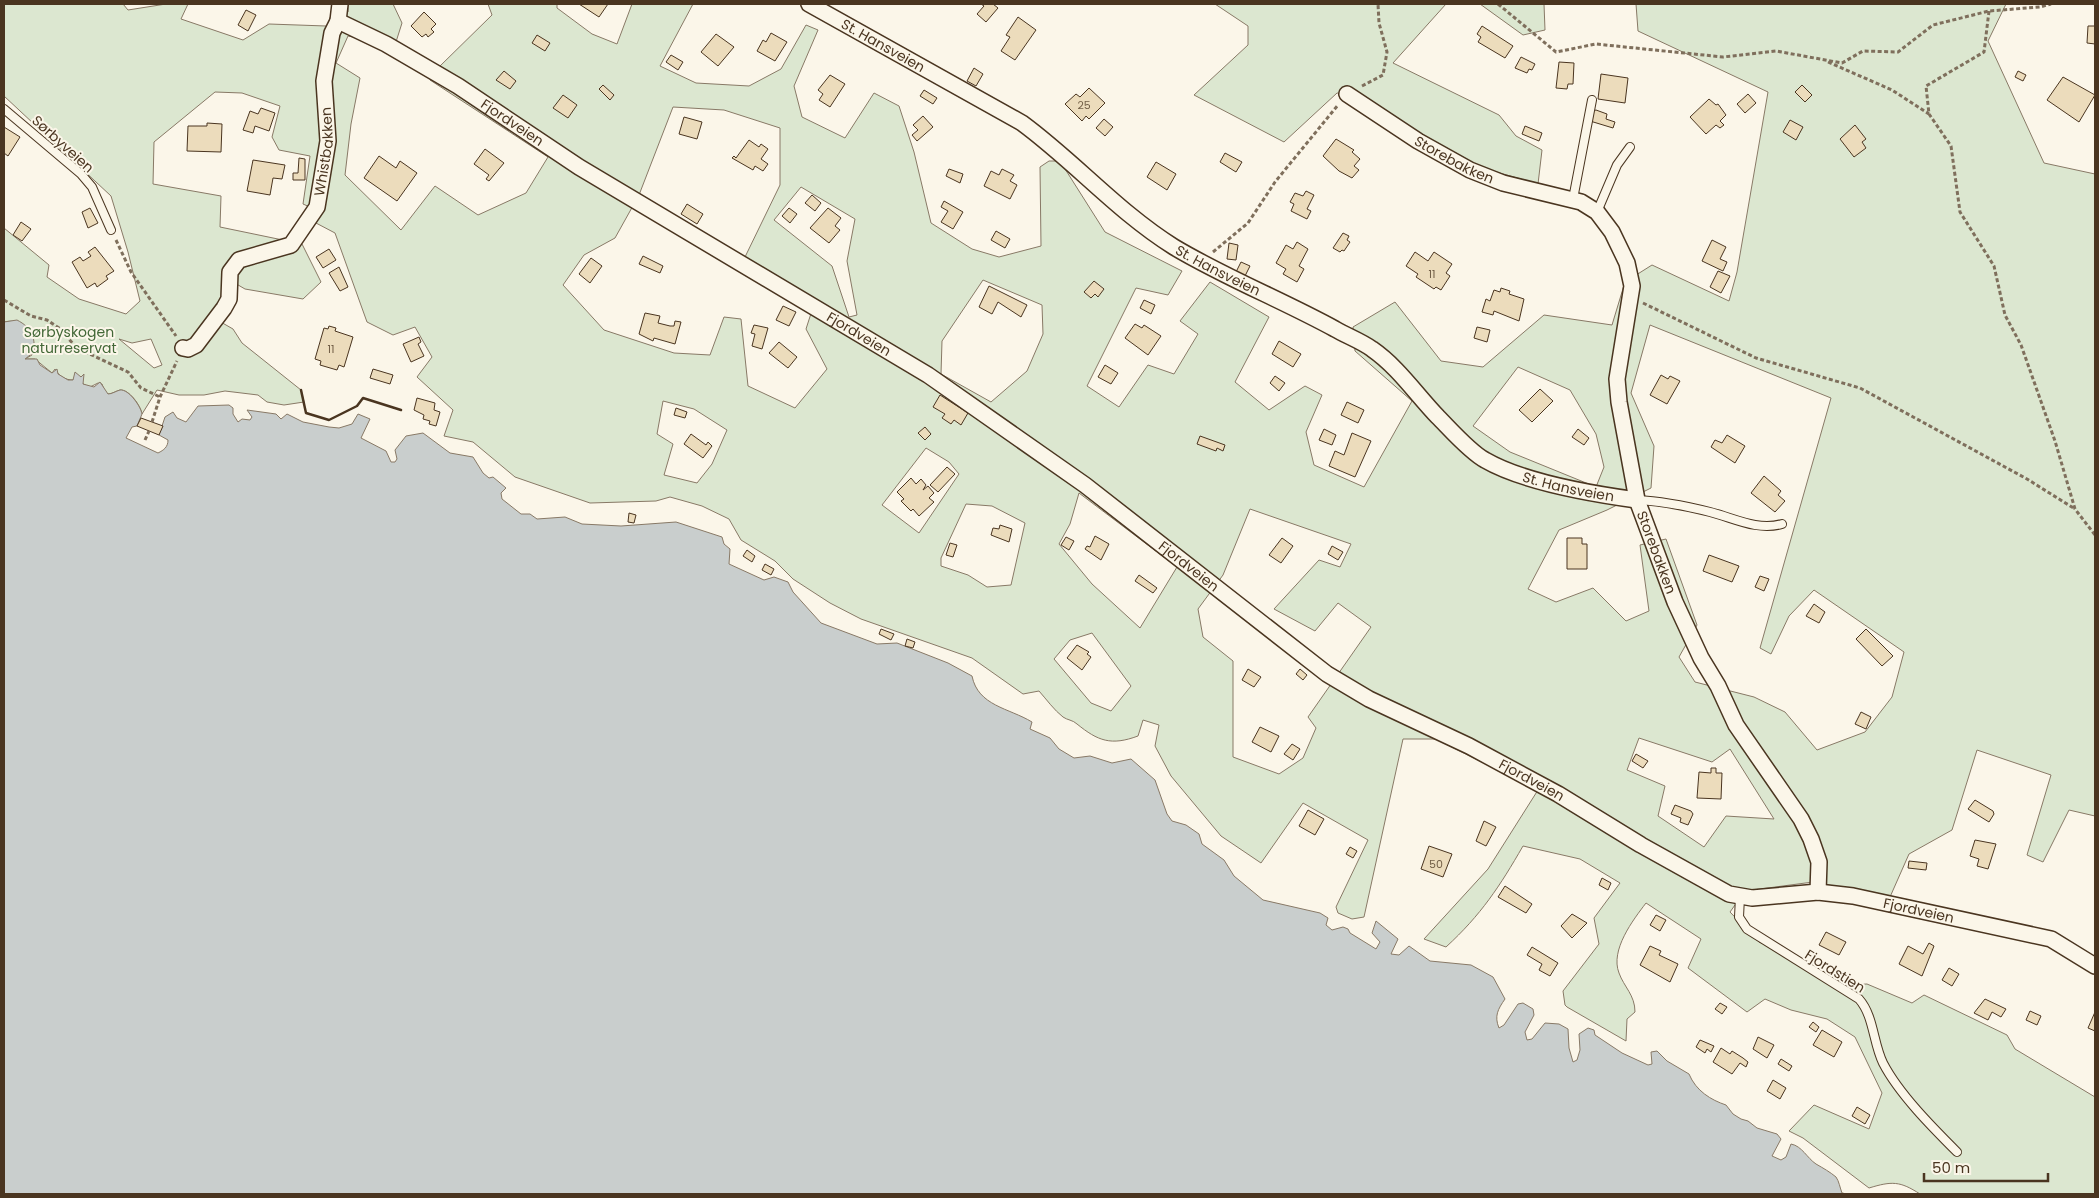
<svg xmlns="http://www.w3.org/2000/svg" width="2099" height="1198" font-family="Poppins,sans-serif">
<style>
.green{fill:#dce7d0;stroke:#887966;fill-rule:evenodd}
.water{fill:#c9cecd;stroke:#887966}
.building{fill:#ecdcbc;stroke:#4a3520}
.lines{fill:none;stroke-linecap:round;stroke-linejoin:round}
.lane-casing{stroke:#4a3520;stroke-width:10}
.street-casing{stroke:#4a3520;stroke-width:18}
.path{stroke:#7f6f5c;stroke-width:3;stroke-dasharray:4 2.5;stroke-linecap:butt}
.lane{stroke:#fbf6e9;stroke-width:8}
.street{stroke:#fbf6e9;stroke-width:15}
.wall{stroke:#4a3520;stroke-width:2.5}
.labels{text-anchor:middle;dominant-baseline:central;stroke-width:4;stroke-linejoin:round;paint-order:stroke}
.number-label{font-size:11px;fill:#725f47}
.street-label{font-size:14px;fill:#4a3520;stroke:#fbf6e9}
.park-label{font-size:14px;fill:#436837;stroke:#fbf6e9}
</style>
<rect width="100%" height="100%" fill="#fbf6e9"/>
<path class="green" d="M4,4H123L128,10L166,4H188L181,19L243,40L269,24L326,26L348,12V4H393L402,23L395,45L348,36L336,63L360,78L351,124L345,175L401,230L435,186L478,215L526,193L548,157L430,80L439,67L492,15L488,4H557V8L592,34L617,44L632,4H693L660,66L696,83L749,86L781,69L806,25L818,30L794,86L802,117L845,138L874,93L899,106L914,152L931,223L972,249L999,257L1041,246L1040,167L1049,161H1060L1105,232L1182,271L1168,295L1136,288L1087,386L1119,407L1148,365L1174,374L1198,334L1180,321L1210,282L1269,317L1235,382L1269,410L1305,386L1322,395L1306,432L1314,465L1364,487L1412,401L1355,351L1353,327L1395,302L1441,361L1483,367L1544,315L1612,325L1625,282L1652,265L1729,301L1737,272L1768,92L1638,31L1636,4H2006L1988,41L2044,163L2095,174V816L2069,810L2043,862L2027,855L2051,775L1977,750L1952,830L1909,854L1890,897L1813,882L1745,891L1730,912L1759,942L1800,959L1846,985L1867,984L1912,1003L1924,995L2007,1035L2015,1049L2095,1097V1194H1920C1900,1181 1892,1181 1869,1188L1803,1138L1789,1131L1814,1105L1869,1129L1882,1093L1855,1037L1827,1019L1791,1010L1765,999L1747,1012L1688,968L1701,939L1646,903C1633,920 1610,950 1619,973C1624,987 1635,995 1635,1012L1627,1019L1626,1041L1567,1007L1565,1005L1563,991L1599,944L1594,918L1620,883L1580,859L1523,846C1500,886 1481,915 1446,947L1424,939L1488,869L1538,790L1436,739H1403L1364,917L1352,919L1338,913L1336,907L1368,840L1303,803L1261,863L1221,836L1171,776L1155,746L1159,725L1143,720L1138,736C1111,746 1098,741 1077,724C1073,720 1067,720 1063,717C1054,710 1047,700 1039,691L1023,694L972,658L861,619L830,603L793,579L775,561L741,540L729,519L702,506L670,497L656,501L590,503L515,477L473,442L444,436L453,410L417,377L432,357L415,327L393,335L367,322L335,233L316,223L319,211L303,204L310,156L279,150L272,137L280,106L242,93L215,92L154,142L153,184L221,196L220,227L302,244L321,282L303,299L245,289L233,282L212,317L233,329L242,343L301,390L304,402L284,405L267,402L258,395L225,391L204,395H179L157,390L142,414C141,406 129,389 120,390C116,391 112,394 108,394L105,392L102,384L98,383L90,387L83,384L81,377L78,376L73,380C65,380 59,376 55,369L52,373L35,359H25L32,355L35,345C26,330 24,318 4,322V228L49,265L47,277L79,299L126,314L140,301L128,252L111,196L4,96ZM673,107L724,110L780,128V185L745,257L815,301L806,329L827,369L795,408L748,386L741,319L724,317L710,355L674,353L604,330L563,285L584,255L615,238L639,195ZM801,187L855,219L847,261L857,315L849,317L832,266L774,220ZM983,280L1042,305L1043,334L1027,371L991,402L941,374L942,341ZM1650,325L1831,398L1760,648L1771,654L1789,616L1814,590L1904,652L1892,697L1865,732L1817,750L1785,712L1754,697L1695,682L1679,657L1697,625L1666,539L1640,545L1649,611L1626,621L1593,588L1556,602L1528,589L1559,530L1607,510L1651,488L1654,446L1631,393ZM119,339L132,343L151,339L162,365L154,368ZM1518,367L1570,390L1596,434L1604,467L1596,487L1510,452L1473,426ZM663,401L694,409L727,430L712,464L697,483L664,475L673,444L657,434ZM926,448L949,462L959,474L919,533L882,505ZM1079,493L1177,567L1140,628L1092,584L1059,544L1070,524ZM966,504L992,506L1025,523L1011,585L987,587L968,575L941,566V558ZM1250,509L1351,544L1340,567L1319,560L1274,609L1315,631L1338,603L1371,627L1308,717L1316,728L1303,758L1279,774L1233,757V661L1203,637L1198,609L1223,575ZM1092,633L1131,686L1111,711L1091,703L1054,659L1070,640ZM1639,738L1712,762L1730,749L1774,819L1726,816L1704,847L1658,816L1665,786L1627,770Z
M1215,4H1446L1393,63L1499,115L1516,136L1542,150L1538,184L1472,165L1414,135L1362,95L1337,93L1284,142L1194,95L1248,45V26Z
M1480,4H1544L1545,30L1523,35Z"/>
<path class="water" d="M17,320C32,328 35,336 34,352L25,359H37L40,365L52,373L57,369L58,374L68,380H73L75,372L81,377L84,374L83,384L94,387L100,382L108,394C112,394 116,391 120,390C129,389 141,407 142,414L137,426L132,427L126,438L158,453C164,450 168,447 168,440L159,435L165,417L173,412L177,418L186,422L198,406L229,405L233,408V414L238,422L242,419L250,420L252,417L247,410L276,414L281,419L287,414L303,422L329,427L339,428L352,424L358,414L370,419L361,438L386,451L391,462H395L397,459L395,450L406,436L423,433L450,453L473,457L483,473L489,478L493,477L506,488L501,493L502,499L521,514H530L537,519L565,517L582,524L621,526L676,522L722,537L724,544L730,549L729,564L764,580L774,577L788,582L793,592L821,623L877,644L897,643L948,663L972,676C978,706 1009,708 1032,722L1030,729L1050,738L1059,749L1074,758L1090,756L1112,763L1131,759L1155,780L1167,814L1172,821L1186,825L1199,834L1202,844L1224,860L1234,876L1263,900L1320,913L1328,918L1326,925L1332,930L1343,927L1348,929L1350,933L1376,949L1380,942L1372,933L1376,921L1398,939L1391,954L1399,955L1409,946L1430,961L1471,965L1493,977L1505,999C1498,1009 1494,1016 1499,1028L1504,1025L1518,1004L1523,1003L1533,1009L1534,1015L1525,1032L1527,1040L1532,1039L1545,1023L1559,1024L1568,1029L1569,1048L1573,1062L1577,1060L1580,1050L1579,1034L1588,1028L1594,1030L1595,1035L1622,1053L1648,1065L1652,1064L1651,1052L1657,1051L1667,1061L1689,1074C1696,1091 1711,1100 1726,1105L1733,1114L1741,1119L1748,1121L1757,1128L1777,1134L1781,1139L1772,1156L1781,1160L1786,1157L1791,1144C1802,1146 1807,1158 1816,1164C1823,1168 1830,1172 1836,1177C1839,1181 1840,1188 1842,1193L1847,1194H4V322Z"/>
<path class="building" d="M579,4H608L599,17Z
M981,4H993L998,8L986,22L977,14L984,6Z
M246,10L256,15L248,31L238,25Z
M424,12L436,24L431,29L434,32L428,37L426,34L422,37L411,26Z
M1018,17L1036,30L1015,60L1001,51L1010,37L1006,35Z
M1482,26L1513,46L1505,58L1478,42L1481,37L1477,34Z
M2088,26H2095V44L2087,43Z
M771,33L787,42L775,61L757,51L763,40L766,42Z
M716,34L734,47L718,66L701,52Z
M537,35L550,43L545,51L532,43Z
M671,55L683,62L678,70L666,62Z
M1521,57L1535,64L1532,70L1529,69L1527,73L1515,68Z
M1559,62L1574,63L1573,84H1568L1567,89L1556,88Z
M974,68L983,74L976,86L967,81Z
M504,71L516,81L510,89L496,80Z
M2018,71L2026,75L2023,81L2015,77Z
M1601,74L1628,78L1625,103L1598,99Z
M830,75L845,84L830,107L819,100L823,94L818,90Z
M2063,77L2095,95L2079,122L2047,100Z
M603,85L614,95L610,100L599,89Z
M1802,85L1812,95L1805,102L1795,92Z
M1089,88L1105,103L1089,119L1086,116L1082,121L1065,104L1076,94L1080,97Z
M924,90L937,98L933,104L920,96Z
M1748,94L1756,103L1745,113L1737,104Z
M563,95L577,105L568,118L553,108Z
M1709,99L1716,105L1718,104L1726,115L1720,121L1724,125L1720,128L1716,125L1706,134L1690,117Z
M261,108L275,113L269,131L255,126L253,133L243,130L250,111L258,114Z
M1596,110L1607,114L1606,119L1615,122L1613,128L1590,121L1592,111Z
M923,116L933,127L917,141L912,135L918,130L913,125Z
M684,117L702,122L697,139L679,134Z
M1104,119L1113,127L1105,136L1096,128Z
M1790,120L1803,127L1796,140L1783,132Z
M207,123L222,124L221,152L187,151L188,126H207Z
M1855,125L1866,139L1862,142L1866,148L1854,157L1840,139Z
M1525,126L1542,133L1539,141L1522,134Z
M4,127L20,137L8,156L4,153Z
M1336,139L1354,150L1352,152L1360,159L1354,166L1359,170L1352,178L1339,171L1323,156Z
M749,140L759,147L761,144L768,149L761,159L768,164L763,171L755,166L753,170L732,158L734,156L736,158Z
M485,149L504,163L489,181L486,179L489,175L474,164Z
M1225,153L1242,162L1236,172L1220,162Z
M379,156L396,168L400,161L417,173L397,201L364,178Z
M299,158L305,159V180H293V173H298Z
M253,160L285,165L282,179L273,178L270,195L247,191Z
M1156,162L1176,174L1167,190L1147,177Z
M949,169L963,174L960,183L946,176Z
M1002,169L1014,175L1010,181L1017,185L1010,199L984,186L991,171L999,175Z
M1306,191L1314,195L1307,209L1311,211L1307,219L1291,211L1294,204L1290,202L1295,193L1303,196Z
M812,195L821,203L815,211L805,203Z
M944,201L963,212L953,229L941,222L948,211L941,207Z
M687,204L703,214L697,224L681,214Z
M90,208L98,223L88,228L82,212Z
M789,208L797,214L790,223L782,216Z
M828,208L841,218L835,226L840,230L829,243L810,228Z
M21,222L31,229L22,241L13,235Z
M996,231L1010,239L1005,248L991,240Z
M1343,233L1349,236L1347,240L1350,242L1344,251L1342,250L1340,252L1333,248Z
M1712,240L1726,247L1720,259L1727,262L1723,271L1702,261Z
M1297,242L1308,249L1299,266L1304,269L1297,282L1283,274L1286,269L1276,263L1286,245L1293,249Z
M1229,243L1238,245L1236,260L1227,259Z
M95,247L114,271L106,276L108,279L97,287L95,283L87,288L72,262L80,257L83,261L91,256L88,252Z
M329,249L336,260L323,268L316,257Z
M1415,252L1428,261L1434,252L1452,264L1446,273L1450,276L1441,290L1436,287L1434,289L1416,277L1418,274L1406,266Z
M643,256L663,266L660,273L639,264Z
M591,258L602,266L590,283L579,274Z
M1241,262L1250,266L1245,276L1236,272Z
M339,267L348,287L340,291L329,273Z
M1718,271L1730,276L1721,293L1710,287Z
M1094,281L1104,289L1098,297L1095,294L1091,298L1084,292Z
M989,286L1027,305L1021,317L998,302L992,314L979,307Z
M1501,288L1510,291L1509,294L1524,299L1519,321L1494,311L1493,315L1482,312L1486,299L1490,301L1494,290L1500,292Z
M1144,300L1155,305L1151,314L1140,308Z
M783,306L796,312L789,326L776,320Z
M645,313L660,316L658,323L670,326H674L675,321L681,322L675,344L654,338L653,341L639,334Z
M1135,324L1142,328L1144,325L1161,336L1148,355L1125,338Z
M754,325L768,328L762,349L752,346L755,334L751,333Z
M329,326L336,328L335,331L353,337L344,367L339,365L337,370L320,365L321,361L315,359L324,328L328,329Z
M1477,327L1490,330L1487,342L1474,338Z
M419,337L421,342L418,344L424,356L411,362L403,344Z
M1279,341L1301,354L1293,367L1272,354Z
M779,342L797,357L788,368L769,353Z
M1105,365L1118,373L1111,384L1098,377Z
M373,369L393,375L390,384L370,378Z
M1661,375L1668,379L1670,376L1680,381L1667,404L1650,395Z
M1275,376L1285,383L1279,391L1270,383Z
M1540,389L1553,401L1532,422L1519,410Z
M940,395L968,413L961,425L954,420L951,424L942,418L945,414L933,407Z
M417,398L435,403L434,410L440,412L436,426L429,424L430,421L423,419L424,415L414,410Z
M1347,402L1364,410L1358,423L1341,415Z
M676,408L687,412L685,418L674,415Z
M141,418L163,426L159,435L137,426Z
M925,427L931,434L925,440L918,433Z
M1324,429L1336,435L1332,445L1319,440Z
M1578,429L1589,438L1584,445L1572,437Z
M1352,433L1371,441L1355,477L1329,466L1335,451L1344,455Z
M691,434L706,445L708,442L712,446L703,458L684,444Z
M1727,435L1745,446L1735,463L1711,447L1715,440L1722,443Z
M1200,436L1225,445L1223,451L1217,448L1216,451L1197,444Z
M947,467L955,474L938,492L930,485Z
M1764,476L1781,491L1778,495L1785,501L1775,512L1751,493Z
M911,478L916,484L921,479L926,485L923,490L928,486L934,493L929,498L934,502L919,516L913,509L911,511L901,501L904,499L897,492Z
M629,513L636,515L634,523L628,522Z
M1000,525L1012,529L1009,542L991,535L993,528L999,529Z
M1095,536L1109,544L1101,560L1085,549L1087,546L1090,547Z
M1066,537L1074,541L1069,550L1061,545Z
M1282,538L1293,546L1281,563L1269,555Z
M1567,538H1582V544H1587V569H1567Z
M950,543L957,545L953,557L946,555Z
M1332,546L1343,552L1338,560L1328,554Z
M747,550L755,556L752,562L743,556Z
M1709,555L1739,566L1732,582L1703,571Z
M765,564L774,569L771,575L762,570Z
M1139,575L1157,588L1153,593L1135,581Z
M1760,576L1769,579L1764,591L1755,587Z
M1814,604L1825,612L1819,623L1806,616Z
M881,629L894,634L891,640L879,634Z
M1866,629L1893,656L1882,666L1856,639Z
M907,639L915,642L913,648L905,646Z
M1077,645L1089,652L1087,654L1091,657L1082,670L1067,658Z
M1248,669L1261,677L1254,687L1242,680Z
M1300,669L1307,675L1303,680L1296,674Z
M1861,712L1871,717L1866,729L1855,724Z
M1260,727L1279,736L1271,752L1252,742Z
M1292,744L1300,749L1293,760L1284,754Z
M1636,754L1648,761L1643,768L1632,761Z
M1711,768H1716V773H1722L1721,799L1697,798L1699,772L1711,773Z
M1975,800L1993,811L1994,814L1989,822L1968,809Z
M1675,805L1691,811L1693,814L1688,825L1680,822L1681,818L1671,814Z
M1308,810L1324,819L1315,835L1299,826Z
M1484,821L1496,827L1486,846L1476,841Z
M1975,840L1996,844L1988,869L1977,866L1979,859L1970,856Z
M1429,846L1452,854L1443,877L1421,869Z
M1350,847L1357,851L1353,858L1346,854Z
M1909,861L1927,863L1926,870L1908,868Z
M1602,878L1611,883L1608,890L1599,885Z
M1505,886L1532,904L1526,913L1498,897Z
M1572,914L1587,923L1572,938L1561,926Z
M1656,915L1666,920L1660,931L1650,925Z
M1826,932L1846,942L1839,955L1819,945Z
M1929,943L1934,946L1922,976L1899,964L1908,946L1923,954Z
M1650,946L1661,951L1659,955L1678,964L1670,982L1640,965Z
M1532,947L1558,963L1550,976L1539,970L1542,964L1527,955Z
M1949,968L1959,974L1952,986L1942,980Z
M1985,999L2006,1009L2001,1017L1992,1012L1988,1020L1974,1013Z
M1720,1003L1727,1007L1722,1014L1715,1009Z
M2030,1011L2041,1016L2037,1025L2026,1020Z
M2095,1012V1031L2088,1028Z
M1813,1022L1819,1027L1816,1032L1809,1027Z
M1822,1030L1842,1042L1834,1057L1813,1045Z
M1758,1037L1774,1045L1767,1058L1753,1049Z
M1700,1040L1714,1046L1711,1052L1707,1049L1705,1053L1696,1047Z
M1721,1048L1730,1054L1732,1051L1743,1058L1748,1062L1746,1067L1740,1063L1732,1074L1713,1062Z
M1781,1059L1792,1066L1789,1071L1778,1064Z
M1773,1080L1786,1088L1780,1099L1767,1091Z
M1857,1107L1870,1115L1865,1124L1852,1116Z"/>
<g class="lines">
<defs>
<path id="lane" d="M4,109L81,174L92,187L111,230
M1573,199L1592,100
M1597,212L1617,165L1630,147
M1637,500C1662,501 1686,506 1710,512C1734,518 1757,531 1782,524
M1740,897L1739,917L1747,929L1859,999C1874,1016 1873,1043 1883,1063C1899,1094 1933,1128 1957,1152"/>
<g id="street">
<path id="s1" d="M809,4L1022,123C1075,162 1118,212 1174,247C1226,278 1282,300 1335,329C1347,336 1361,341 1372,349C1398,367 1416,394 1438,417C1450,429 1470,452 1485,460C1523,482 1593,494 1637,500"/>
<path id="s2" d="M338,21L386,44L458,86L579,167L928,375L1085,485L1327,674L1369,699L1469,746L1558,794L1641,845L1729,894L1752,898L1818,892L1853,896L2051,939L2095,966"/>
<path id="s3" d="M1347,94L1418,141L1470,170L1503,183L1581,202L1597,212L1612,232L1627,263L1632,286L1617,379L1619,402L1637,500L1675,602L1701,658L1718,686L1736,725L1801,819L1811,839L1819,862L1818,892"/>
<path id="s4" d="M183,348L188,349L196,345L224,308L229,299L230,272L239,260L291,245L317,207L328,141L324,81L332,33L338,21L340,4"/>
</g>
</defs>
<use href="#lane" class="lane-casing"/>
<use href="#street" class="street-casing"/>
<path class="path" d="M1498,4L1556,52L1596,44L1723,57L1776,51L1842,63L1863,51L1898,52L1933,25L1989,11L2040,7L2051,4
M1989,11L1984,52L1926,86L1929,114L1951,146L1960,212L1994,266L2005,315L2021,345L2055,441L2075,509L2095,535
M1828,62L1892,90L1929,114
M1362,86L1383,75L1387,52L1379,23L1378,4
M116,240L131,272L176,336
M1213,252L1248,223L1275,182L1338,105
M4,300L31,316L47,320L59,328L77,348L128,372L141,388L160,397
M1643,303L1756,358L1860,388L2027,479L2075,509
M152,422L160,397L177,361
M145,440L149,431"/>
<use href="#lane" class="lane"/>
<use href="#street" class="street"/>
<path class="wall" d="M301,390L306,413L329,420L357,406L363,398L401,410"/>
</g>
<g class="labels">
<g class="number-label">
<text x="1084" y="105">25</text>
<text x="1432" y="274">11</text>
<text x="331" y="349">11</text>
<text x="1436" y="864">50</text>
</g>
<g class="street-label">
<text stroke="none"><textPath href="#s1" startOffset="85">St. Hansveien</textPath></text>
<text stroke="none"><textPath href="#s2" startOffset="202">Fjordveien</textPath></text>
<text transform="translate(63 144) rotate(42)">Sørbyveien</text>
<text stroke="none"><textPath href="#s4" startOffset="269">Whistbakken</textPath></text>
<text stroke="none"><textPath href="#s3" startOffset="126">Storebakken</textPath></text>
<text stroke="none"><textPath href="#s1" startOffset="490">St. Hansveien</textPath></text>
<text stroke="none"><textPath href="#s2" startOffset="608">Fjordveien</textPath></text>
<text stroke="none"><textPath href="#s1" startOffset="910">St. Hansveien</textPath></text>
<text stroke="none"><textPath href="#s3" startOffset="635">Storebakken</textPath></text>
<text stroke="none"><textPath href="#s2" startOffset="1012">Fjordveien</textPath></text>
<text stroke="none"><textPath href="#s2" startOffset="1418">Fjordveien</textPath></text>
<text stroke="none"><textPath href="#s2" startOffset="1838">Fjordveien</textPath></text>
<text transform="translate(1835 971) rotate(32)">Fjordstien</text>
</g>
<g class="park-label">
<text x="69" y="332">Sørbyskogen<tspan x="69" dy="16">naturreservat</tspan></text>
</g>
</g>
<rect width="2099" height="1198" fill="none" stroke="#4a3520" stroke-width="10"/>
<path d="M1924 1173v8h124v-8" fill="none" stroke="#4a3520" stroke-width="2.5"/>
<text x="1932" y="1173" font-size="15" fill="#4a3520" stroke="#fbf6e9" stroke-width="4" paint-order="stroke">50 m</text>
</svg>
